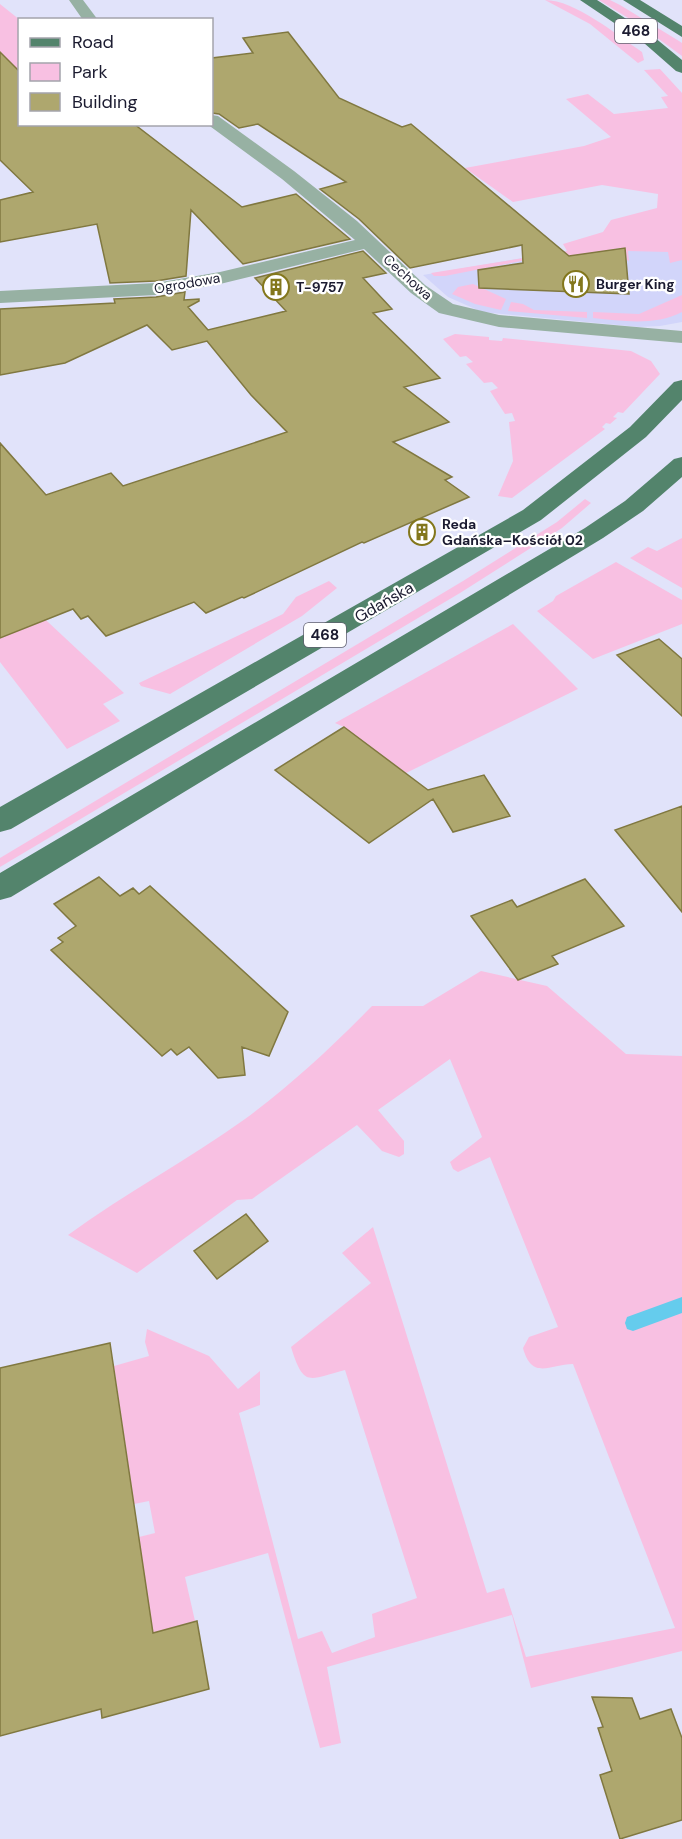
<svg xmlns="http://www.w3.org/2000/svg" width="682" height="1839" font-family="'DM Sans',sans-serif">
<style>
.built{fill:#d2d5fa}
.green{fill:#f8c0e2}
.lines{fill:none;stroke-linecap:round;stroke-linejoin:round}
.stream{fill:#65cced;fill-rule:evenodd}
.building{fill:#aea76e;stroke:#807840;stroke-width:1.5}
.minor{fill:#97b1a3;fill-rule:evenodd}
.primary{fill:#53846c;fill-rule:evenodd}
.labels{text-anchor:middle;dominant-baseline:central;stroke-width:4.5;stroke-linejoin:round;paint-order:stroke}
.far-street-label{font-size:14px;fill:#1b1b30;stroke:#fff}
.far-poi-label{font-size:14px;font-weight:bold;fill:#1b1b30;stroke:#fff;text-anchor:start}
.shield{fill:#fff;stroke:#5f5f6e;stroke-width:1.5}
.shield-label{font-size:15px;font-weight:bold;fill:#1b1b30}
.street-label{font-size:16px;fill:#1b1b30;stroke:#fff}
</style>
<rect width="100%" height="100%" fill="#e1e3fa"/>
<path class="built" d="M618,242L682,244V322L660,326L639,327L482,312L448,297L423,275Z"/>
<path class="green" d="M545,0C575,0 617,35 642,52L644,60L638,63L590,24Z
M599,0H610L620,5L679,41L682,43V56L641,26Z
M0,4L20,20L19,82L0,63Z
M660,69L682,93V260L670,263L668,252L628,251L629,261L627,260L626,253L621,248L609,250L614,255L573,258L541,257L445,276H434L431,273L567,251L563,244L603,232L611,220L657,208L658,194L602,185L513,202L465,168L584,146L611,137L566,99L588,94L614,114L668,108L661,97L668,96L644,70Z
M473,284L506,299L501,310L475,304L452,294L458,287Z
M682,295V312C655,326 623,321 593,318V312L639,314Z
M511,302L523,304L534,310L587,312V318L508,311Z
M455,334L489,337V340L502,341L503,338L631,351L651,361L660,374L623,413L618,412L613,417L617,418L610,424L606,423L602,427L605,429L512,498L498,496L513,461L509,422L515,421L512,413L505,414L490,391L498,388L492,382L484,383L466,364L473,362L466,356L460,357L443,339Z
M585,499L591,503L562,528L460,593L0,867V858L463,581L557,522Z
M682,538V588L630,558L648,547L657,551Z
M616,562L682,600V624L593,659L537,611L553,601L556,596Z
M0,572L18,594L124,693L103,704L120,721L67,749L0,662Z
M329,581L337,588L302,616L170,694L141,686L139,683L283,614L296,597Z
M513,624L578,689L406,773L344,727L335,723Z
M481,971L547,986L626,1054L682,1056V1651L531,1688L512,1615L327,1667L341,1743L320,1748L268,1553L185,1577L195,1621L153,1633L139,1537L155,1533L149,1501L134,1504L114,1366L149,1356L145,1342L147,1329L209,1356L238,1389L260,1371V1405L239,1413L298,1639L322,1631L332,1653L375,1637L372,1614L417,1598L345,1370C309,1379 304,1389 291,1347L371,1283L342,1253L373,1227L487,1593L504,1588L526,1657L675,1628L573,1364C550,1364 532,1381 523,1348L529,1337L558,1327L490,1157L458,1172L453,1169L450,1162L482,1137L450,1059L378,1110L404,1141V1154L399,1157L382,1151L357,1125L252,1199L237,1200L137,1273L68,1235C125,1193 188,1160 245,1119C292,1084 331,1048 372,1006H423Z"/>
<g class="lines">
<path class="stream" d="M682,1297V1313L633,1331L627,1329L625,1323L627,1317Z"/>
</g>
<path class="building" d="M288,32L339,98L402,127L411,124L569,256L625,248L629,294L479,288L478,270L523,263L522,245L410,268L359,219L320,189L346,182L258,124L239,128L219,114L212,113V58L253,53L243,38Z
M0,52L20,72V124H134L242,207L296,194L350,239L243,264L191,210L186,276L156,281L110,283L97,224L0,242V200L33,192L0,160Z
M363,251L386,273L363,278L392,309L373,313L440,378L404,387L449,422L393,442L452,477L445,480L469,497L364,543L362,542L244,598L242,597L206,613L194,602L106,636L88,616L81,619L73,609L0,638V443L46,495L111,473L123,486L287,432L251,395L207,341L172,350L147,325L65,363L0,375V309L115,303L114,299L156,297L185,292L184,300L199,299V301L188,307L208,330L286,311L255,278Z
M659,639L682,659V716L617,655Z
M344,727L428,790L484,775L510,816L453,832L433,799L369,843L275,770Z
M682,806V912L615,830Z
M99,877L120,896L133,888L139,894L150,886L288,1012L269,1056L242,1047L245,1075L218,1078L189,1047L177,1055L171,1049L162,1056L51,950L63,942L58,938L76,926L54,904Z
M585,879L624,926L552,956L558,964L518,980L471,916L512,900L517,907Z
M246,1214L268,1241L217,1279L194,1251Z
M110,1343L153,1633L197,1621L209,1689L102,1718L101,1709L0,1736V1368Z
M592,1697L632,1698L640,1719L671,1709L682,1738V1820L620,1839L600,1775L612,1771L598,1728L603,1727Z"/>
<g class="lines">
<path class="minor" d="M69,0H83L98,20H83Z
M212,115L218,116L294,171L357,221L425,285L453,304L499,315L682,331V343L499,327L439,313L411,293L364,249L220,284L156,295L0,303V291L156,283L220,272L355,240L282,179L207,124H212Z"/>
<path class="primary" d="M580,0H597L654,37L682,60V73L676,71L644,43Z
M623,0H640L682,26V37Z
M682,380V400L646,437L541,520L11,829L0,832V807L523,510L630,427L674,382Z
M682,457V477L643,511L603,538L11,897L0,900V873L585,528L625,501L674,459Z"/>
</g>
<defs>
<symbol id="restaurant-ring" viewBox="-11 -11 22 22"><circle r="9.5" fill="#fff" stroke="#83771c" stroke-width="1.5"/><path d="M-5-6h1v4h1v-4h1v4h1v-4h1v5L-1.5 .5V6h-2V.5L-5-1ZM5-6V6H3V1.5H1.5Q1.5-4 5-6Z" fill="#83771c"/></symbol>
<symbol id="building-ring" viewBox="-11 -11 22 22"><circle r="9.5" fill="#fff" stroke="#83771c" stroke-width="1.5"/><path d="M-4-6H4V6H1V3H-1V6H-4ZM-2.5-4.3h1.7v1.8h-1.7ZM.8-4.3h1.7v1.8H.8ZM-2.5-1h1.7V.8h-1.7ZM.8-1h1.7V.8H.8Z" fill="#83771c"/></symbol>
</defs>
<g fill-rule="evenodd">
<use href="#restaurant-ring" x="561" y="269" width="30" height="30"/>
<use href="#building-ring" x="261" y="272" width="30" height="30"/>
<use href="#building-ring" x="407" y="517" width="30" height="30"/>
</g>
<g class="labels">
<g class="far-street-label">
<text transform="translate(408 277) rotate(42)">Cechowa</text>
<text transform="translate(187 283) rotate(-10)">Ogrodowa</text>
</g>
<g class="far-poi-label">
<text x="596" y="284">Burger King</text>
<text x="296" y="287">T-9757</text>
<text x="442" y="524">Reda<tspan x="442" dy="16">Gdańska–Kościół 02</tspan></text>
</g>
<g class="shield">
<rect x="615" y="19" width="42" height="24" rx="4.5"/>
<rect x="304" y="623" width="42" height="24" rx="4.5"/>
</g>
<g class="shield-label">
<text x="636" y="31">468</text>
<text x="325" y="635">468</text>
</g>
<g class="street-label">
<text transform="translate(384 602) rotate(-30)">Gdańska</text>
</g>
</g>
<rect x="18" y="18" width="195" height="108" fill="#ffffff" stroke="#a4a4ac" stroke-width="1.5"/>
<rect x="30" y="38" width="30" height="9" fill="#53846c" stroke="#a4a4ac" stroke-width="1.5"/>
<text x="72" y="48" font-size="18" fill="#1b1b30">Road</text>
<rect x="30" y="63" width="30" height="18" fill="#f8c0e2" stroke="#a4a4ac" stroke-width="1.5"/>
<text x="72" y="78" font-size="18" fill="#1b1b30">Park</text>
<rect x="30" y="93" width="30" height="18" fill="#aea76e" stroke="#a4a4ac" stroke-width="1.5"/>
<text x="72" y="108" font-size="18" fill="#1b1b30">Building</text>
</svg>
